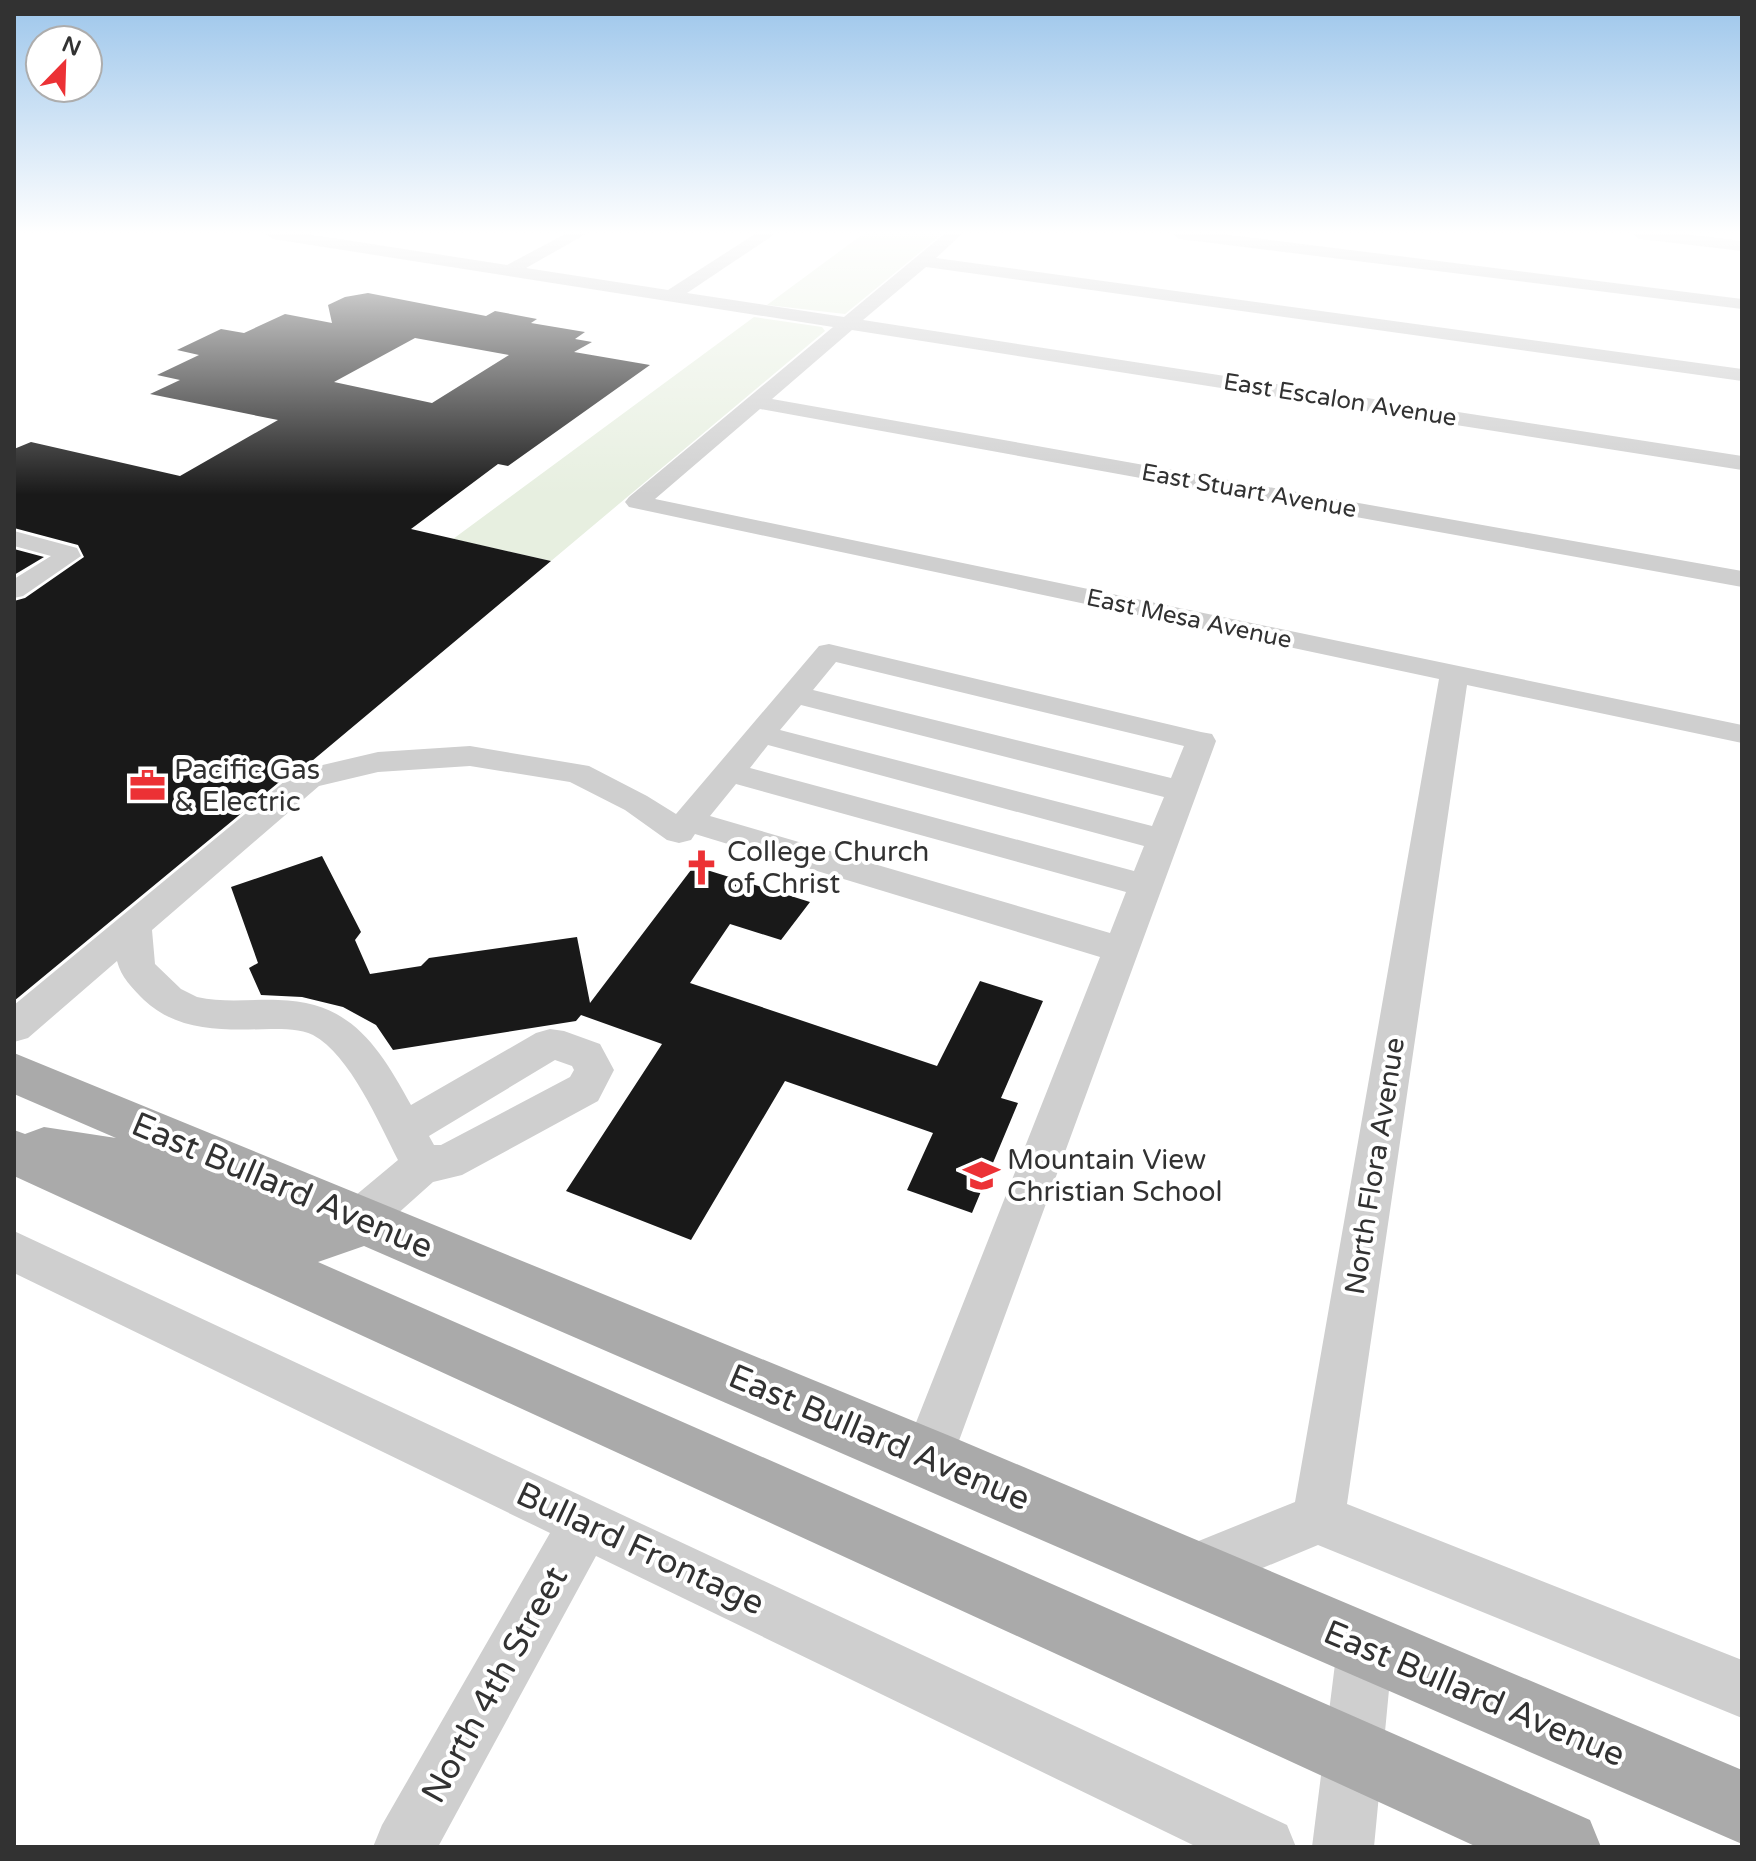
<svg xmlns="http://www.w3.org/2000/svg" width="1756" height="1861" font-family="'Varela Round',sans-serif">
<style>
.green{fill:#e7efe0}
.building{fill:#191919;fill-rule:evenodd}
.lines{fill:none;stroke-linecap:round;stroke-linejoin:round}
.minor{fill:#cfcfcf;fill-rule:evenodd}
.major{fill:#aaa;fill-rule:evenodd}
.labels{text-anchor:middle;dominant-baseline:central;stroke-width:8;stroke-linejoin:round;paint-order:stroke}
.far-street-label{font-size:24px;fill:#323232;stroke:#fff}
.poi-label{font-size:28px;fill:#323232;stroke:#fff;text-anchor:start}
.street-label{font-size:28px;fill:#323232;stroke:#fff}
.near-street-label{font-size:34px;fill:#323232;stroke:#fff}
</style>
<rect width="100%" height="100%" fill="#fff"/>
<path class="green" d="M863,234H942L845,314L767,305Z
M754,317L822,327L825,331L551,561L453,539Z"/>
<path class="building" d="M368,293L486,316L495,311L537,319L531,323L585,332L575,339L592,342L574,352L650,365L508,466L498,464L411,529L551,561L306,766L295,769L14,1001V601L25,598L84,557L78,545L14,528V449L31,442L180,476L278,420L150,394L180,380L157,375L199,355L177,350L221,329L244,333L285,314L332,323L328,305L345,297ZM415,338L509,355L432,403L334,382Z
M14,549L44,557L14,575Z
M322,856L361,932L355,940L370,974L421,966L429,958L577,937L590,1003L694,866L810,902L781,940L730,924L690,983L937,1066L980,981L1043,1001L1001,1098L1018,1103L972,1213L907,1190L933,1133L785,1081L691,1240L566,1191L662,1044L581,1015L576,1021L393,1050L376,1025L343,1007L302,997L261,995L249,968L258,963L231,887Z"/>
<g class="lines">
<path class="minor" d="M265,234H307L507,265L565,234H586L526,268L668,290L755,234H775L687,293L844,317L944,234H962L936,258L1742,369V381L926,267L863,320L1742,456V470L852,330L772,399L1742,571V587L760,409L655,499L1742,725V743L1467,685L1347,1504L1742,1660V1718L1318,1545L1188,1599L1169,1591L1161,1572L1169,1553L1295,1502L1439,679L629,507L625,502L629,497L833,327L273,239Z
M1172,234H1223L1742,299V309L1180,239Z
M1632,234H1685L1742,241V251L1640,239Z
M14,531L77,548L81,556L23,596L14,598V579L51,556L14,546Z
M829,644L1201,732L1212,734L1216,741L946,1476L928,1484L910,1476L902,1458L1100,957L695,834L691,840L679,843L667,840L625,810L570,782L470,766L378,772L319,786L152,930L155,964L181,989L197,997C224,1003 251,999 278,1000C351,1001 379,1047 411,1105L536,1033L550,1029L564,1031L600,1044L614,1070L598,1101L462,1175L433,1182L376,1233L360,1239L344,1233L338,1219L344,1205L398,1160C379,1123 350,1055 313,1035C301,1029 284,1029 271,1029C226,1030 179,1033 144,1000C132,988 121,977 117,961L28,1038L14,1042V1005L297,771L378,752L470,746L589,766L647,796L676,814L819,646ZM836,662L1184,746L1171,778L813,690ZM801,705L1164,797L1152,826L780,730ZM768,745L1144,846L1134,871L750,768ZM736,784L1126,892L1110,933L710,816ZM555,1060L572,1066L574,1070L570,1077L441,1145H434L429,1136Z
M14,1231L1287,1825L1296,1847H1197L596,1556L438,1847H373L382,1825L550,1533L14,1273Z
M1365,1620L1385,1628L1393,1648L1374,1847H1312L1337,1648L1345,1628Z"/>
<path class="major" d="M14,1053L950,1436L1742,1770V1844L364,1246L318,1262L1590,1820L1601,1847H1477L14,1176V1130L25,1134L44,1127L116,1138L14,1094Z"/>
</g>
<linearGradient id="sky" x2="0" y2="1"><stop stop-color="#9dc6eb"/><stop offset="0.47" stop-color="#fff"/><stop offset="1" stop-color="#fff" stop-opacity="0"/></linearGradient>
<rect width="1756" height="495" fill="url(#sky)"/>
<defs>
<symbol id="office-bare" viewBox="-9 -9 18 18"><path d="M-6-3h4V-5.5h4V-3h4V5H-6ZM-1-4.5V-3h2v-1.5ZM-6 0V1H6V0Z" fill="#ec3135" stroke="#fff" stroke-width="2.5" paint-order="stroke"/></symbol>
<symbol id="church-bare" viewBox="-9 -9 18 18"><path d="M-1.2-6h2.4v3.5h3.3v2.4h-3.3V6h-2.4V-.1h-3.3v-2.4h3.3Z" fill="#ec3135" stroke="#fff" stroke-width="2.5" paint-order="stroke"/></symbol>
<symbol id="school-bare" viewBox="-9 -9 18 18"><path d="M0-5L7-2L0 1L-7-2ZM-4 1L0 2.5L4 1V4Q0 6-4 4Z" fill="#ec3135" stroke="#fff" stroke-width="2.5" paint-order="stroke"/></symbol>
</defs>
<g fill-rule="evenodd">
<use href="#office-bare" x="122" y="760" width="51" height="51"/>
<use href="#church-bare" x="676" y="842" width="51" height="51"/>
<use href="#school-bare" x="956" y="1150" width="51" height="51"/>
</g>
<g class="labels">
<g class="far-street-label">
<text transform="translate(1340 400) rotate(9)">East Escalon Avenue</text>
<text transform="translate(1249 491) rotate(10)">East Stuart Avenue</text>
<text transform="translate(1189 619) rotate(12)">East Mesa Avenue</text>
</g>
<g class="poi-label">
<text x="174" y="770">Pacific Gas<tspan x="174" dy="32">&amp; Electric</tspan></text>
<text x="727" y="852">College Church<tspan x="727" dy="32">of Christ</tspan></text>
<text x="1007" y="1160">Mountain View<tspan x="1007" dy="32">Christian School</tspan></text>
</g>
<g class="street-label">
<text transform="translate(1375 1166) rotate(-81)">North Flora Avenue</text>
</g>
<g class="near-street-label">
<text transform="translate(282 1186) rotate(23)">East Bullard Avenue</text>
<text transform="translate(879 1438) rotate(23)">East Bullard Avenue</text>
<text transform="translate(640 1549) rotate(25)">Bullard Frontage</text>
<text transform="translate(495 1685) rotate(-61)">North 4th Street</text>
<text transform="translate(1474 1694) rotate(23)">East Bullard Avenue</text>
</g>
</g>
<rect width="1756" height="1861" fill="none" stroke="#323232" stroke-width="32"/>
<g transform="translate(64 64) rotate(23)"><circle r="38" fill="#ffffff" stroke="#adadad" stroke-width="2"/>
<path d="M0-6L14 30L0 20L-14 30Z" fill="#ec3135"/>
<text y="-12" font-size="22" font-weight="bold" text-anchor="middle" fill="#323232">N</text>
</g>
</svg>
